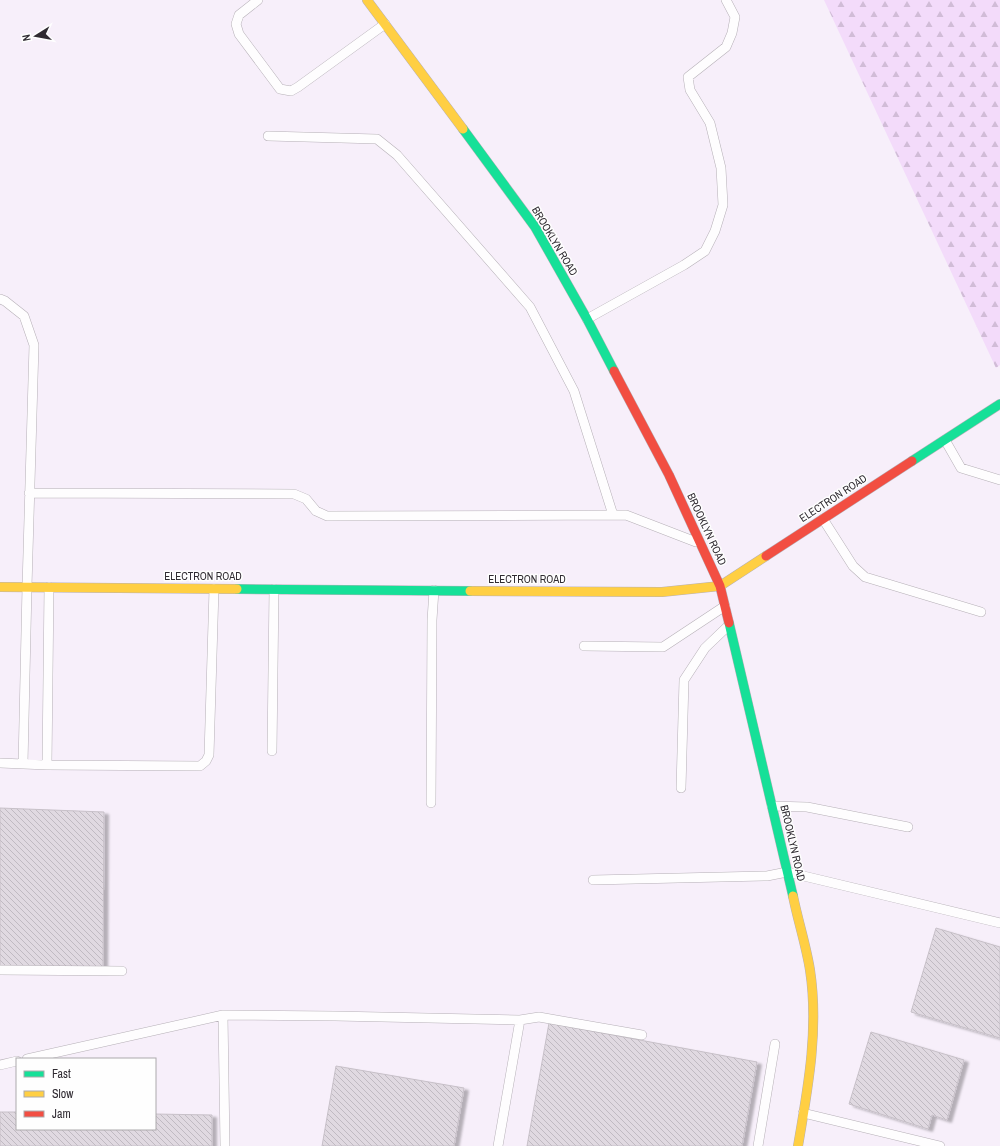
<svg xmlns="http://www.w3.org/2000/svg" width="1000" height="1146" font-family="'Archivo Narrow',sans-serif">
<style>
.forest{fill:url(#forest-firs)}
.building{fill:url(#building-back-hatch);stroke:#c7c0c8;filter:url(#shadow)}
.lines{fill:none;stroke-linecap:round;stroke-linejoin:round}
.lane-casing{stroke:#b6b0b7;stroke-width:10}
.fast-casing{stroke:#b6b0b7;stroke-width:10}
.slow-casing{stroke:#b6b0b7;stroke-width:10}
.jam-casing{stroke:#b6b0b7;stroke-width:10}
.lane{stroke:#fefdfe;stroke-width:9}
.fast{stroke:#16e098;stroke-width:9}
.slow{stroke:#ffcf43;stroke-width:9}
.jam{stroke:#f24e42;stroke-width:9}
.labels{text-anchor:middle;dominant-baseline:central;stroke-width:3;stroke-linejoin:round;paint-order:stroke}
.street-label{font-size:11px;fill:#302b32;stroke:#fefefe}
</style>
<defs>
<pattern id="forest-firs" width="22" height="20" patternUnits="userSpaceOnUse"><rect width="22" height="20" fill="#f3dbfa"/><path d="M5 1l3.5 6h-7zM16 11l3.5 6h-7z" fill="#d1bcd7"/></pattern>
<pattern id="building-back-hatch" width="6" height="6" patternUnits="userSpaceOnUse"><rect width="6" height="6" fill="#e0d9e1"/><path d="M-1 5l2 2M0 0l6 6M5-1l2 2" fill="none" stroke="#c0bac2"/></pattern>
<filter id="shadow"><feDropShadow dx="4.5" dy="2.5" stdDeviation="1" flood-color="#0004"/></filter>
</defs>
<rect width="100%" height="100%" fill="#f7effa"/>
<path class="forest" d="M824,0H1000V365L996,368Z"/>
<path class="building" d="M0,808L104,812L103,971L0,967Z
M936,928L1000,947V1038L911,1012Z
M549,1023L757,1062L742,1146H527Z
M871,1032L964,1060L947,1120L932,1115L928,1129L849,1104Z
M336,1066L464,1088L454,1146H322Z
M0,1112H17V1129H155V1114L212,1115V1146H0Z"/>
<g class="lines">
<defs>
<path id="lane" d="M258,0L239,15L236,24L239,34L280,89L291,91L298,87L385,24
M268,136L377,139L397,155L530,307L574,391L613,515
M0,299L5,301L24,316L34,345L27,587L23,764
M587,319L684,265L705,251L715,231L723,205L721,168L710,123L690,90L688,77L726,47L732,33L735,17L726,0
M945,440L961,468L1000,480
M29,493L294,494L306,499L316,511L327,516L626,515L696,542
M823,519L853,566L865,577L981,612
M584,646L663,647L725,606
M272,751L274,589
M0,763L47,765L200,766L206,761L209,755L214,589
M47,765L49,587
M681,788L684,680L705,648L728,626
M431,803L432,620L434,590
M772,806L807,807L908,827
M593,880L767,876L787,872L1000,923
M0,970L122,971
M223,1015L225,1146
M27,1059L223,1015L335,1016L520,1020L539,1017L642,1035
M0,1065L17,1061
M803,1113L940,1146
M498,1146L520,1020
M758,1146L775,1044"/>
<path id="fast" d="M463,129L535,227L587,319L614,371
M912,461L1000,404
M237,589L470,591
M729,623L793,896"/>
<path id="slow" d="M367,0L463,129
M0,587L237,589
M470,591L662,592L720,586L766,556
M793,896C798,921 806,945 810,970C819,1029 808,1088 798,1146"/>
<path id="jam" d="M614,371L669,475L720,586L729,623
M766,556L912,461"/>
</defs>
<use href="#lane" class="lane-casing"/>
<use href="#fast" class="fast-casing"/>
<use href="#slow" class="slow-casing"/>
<use href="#jam" class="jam-casing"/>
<use href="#lane" class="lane"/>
<use href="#fast" class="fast"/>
<use href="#slow" class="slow"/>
<use href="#jam" class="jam"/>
</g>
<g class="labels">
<g class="street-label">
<text transform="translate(555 241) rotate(59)">BROOKLYN ROAD</text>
<text transform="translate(833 498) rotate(-33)">ELECTRON ROAD</text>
<text transform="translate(707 529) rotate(65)">BROOKLYN ROAD</text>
<text x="203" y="576">ELECTRON ROAD</text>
<text x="527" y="579">ELECTRON ROAD</text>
<text transform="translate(793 843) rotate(77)">BROOKLYN ROAD</text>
</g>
</g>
<rect x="16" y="1058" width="140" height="72" fill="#fefefe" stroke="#acaaac"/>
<rect x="24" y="1071" width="20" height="6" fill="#16e098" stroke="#acaaac"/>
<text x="52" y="1078" font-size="12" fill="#302b32">Fast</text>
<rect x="24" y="1091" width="20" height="6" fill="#ffcf43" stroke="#acaaac"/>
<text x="52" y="1098" font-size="12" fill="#302b32">Slow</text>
<rect x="24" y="1111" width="20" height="6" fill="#f24e42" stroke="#acaaac"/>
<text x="52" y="1118" font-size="12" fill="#302b32">Jam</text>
<g transform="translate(36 36) rotate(259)" stroke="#fefefe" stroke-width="3" paint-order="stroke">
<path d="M0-3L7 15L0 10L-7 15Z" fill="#302b32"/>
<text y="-6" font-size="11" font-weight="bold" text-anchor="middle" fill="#302b32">N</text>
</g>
</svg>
